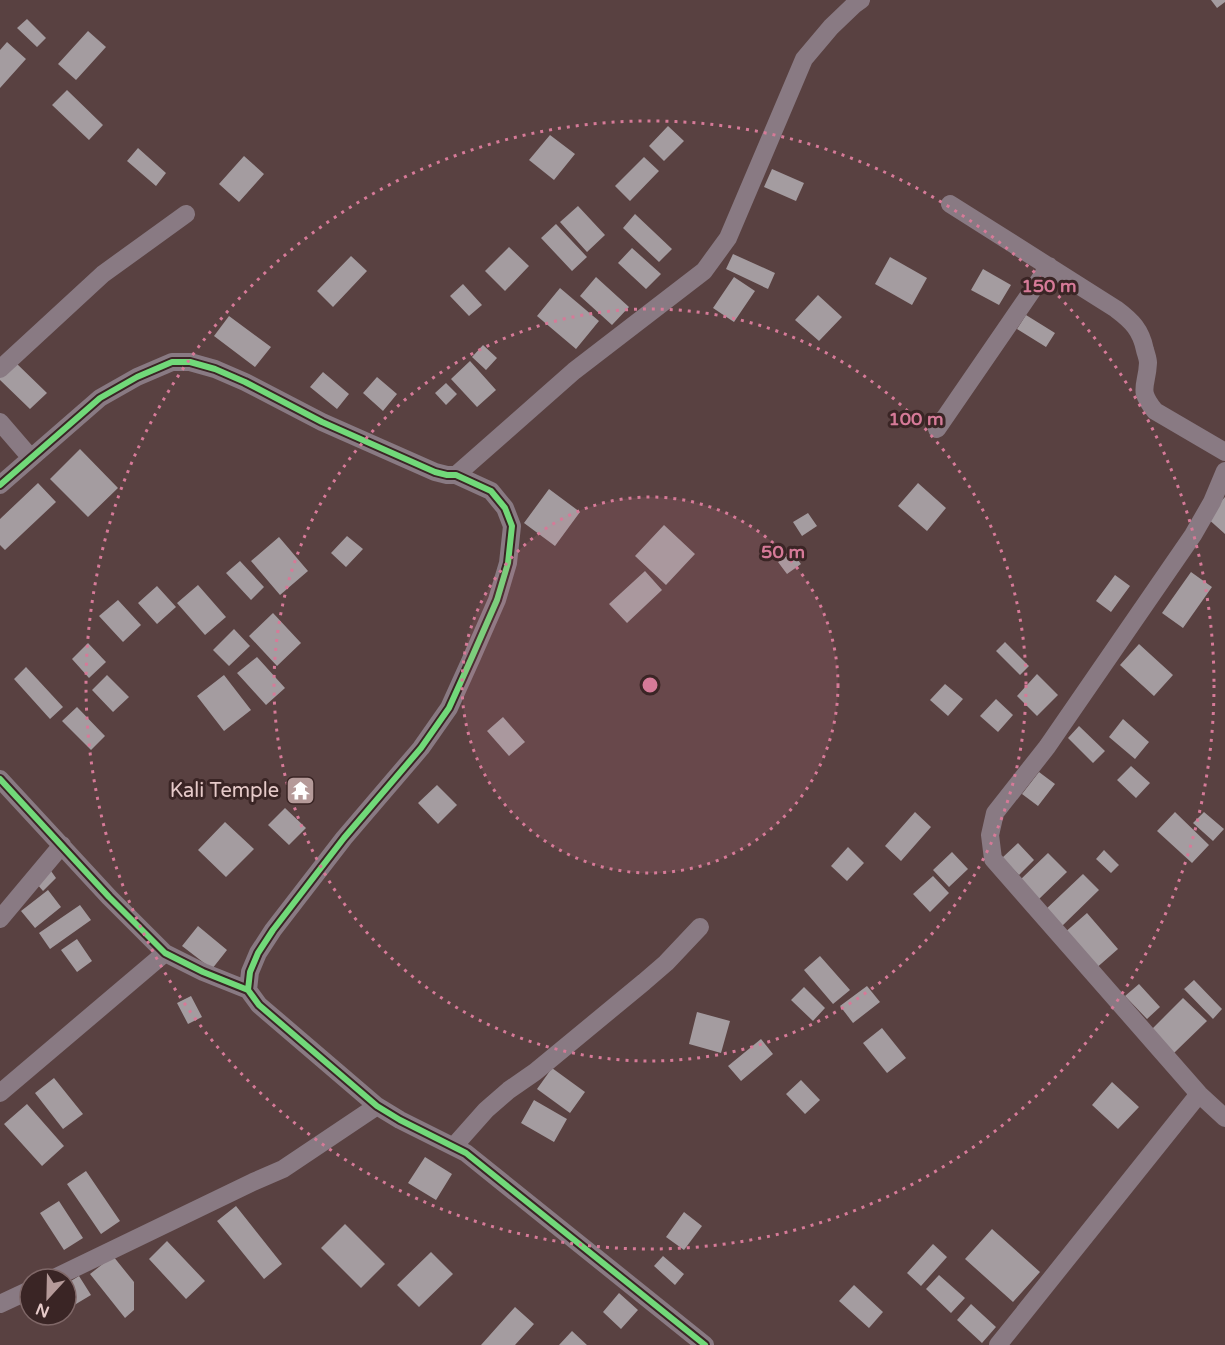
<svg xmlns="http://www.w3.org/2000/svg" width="1225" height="1345" font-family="'Varela Round',sans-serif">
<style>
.building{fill:#a49ca0}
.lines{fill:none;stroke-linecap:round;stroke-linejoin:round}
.minor{stroke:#897a83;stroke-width:18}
.cycleway-casing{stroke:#3a2525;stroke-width:10}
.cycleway{stroke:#71d979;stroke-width:6}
.ring{fill:none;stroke:#d67a98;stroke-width:3;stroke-dasharray:3 6}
.labels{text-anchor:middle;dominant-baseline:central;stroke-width:6;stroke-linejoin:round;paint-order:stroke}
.poi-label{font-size:20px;fill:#e6cac9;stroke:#3a2525;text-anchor:end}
.centre{fill:#d67a98;stroke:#3a2525;stroke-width:3}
.ring-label{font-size:18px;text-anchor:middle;font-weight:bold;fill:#d67a98;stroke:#3a2525;stroke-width:6;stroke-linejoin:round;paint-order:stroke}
</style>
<rect width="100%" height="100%" fill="#594141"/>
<path class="building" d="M1211,0H1225V2L1217,8Z
M27,19L46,38L37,47L17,28Z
M88,31L106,47L76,80L58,64Z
M7,42L26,59L0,88V50Z
M67,90L103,125L89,140L52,105Z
M668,126L684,141L664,161L649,146Z
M550,135L575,154L554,180L529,160Z
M138,148L166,173L156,186L127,161Z
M244,156L264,174L239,202L219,184Z
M644,157L659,171L630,201L615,186Z
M772,169L804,183L796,201L764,187Z
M578,206L605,235L587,252L560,222Z
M635,214L672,249L659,262L623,228Z
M556,224L587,257L572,271L541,238Z
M509,247L529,266L505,291L485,271Z
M632,248L661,274L646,289L618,263Z
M733,254L775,273L768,289L726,269Z
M351,256L367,271L333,307L317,291Z
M890,257L927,278L912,305L875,284Z
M983,269L1011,285L999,305L971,290Z
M596,277L629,307L612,325L580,296Z
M734,277L755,291L734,322L713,308Z
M463,284L482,305L469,316L450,296Z
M560,288L599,321L576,349L537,316Z
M818,295L842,317L819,341L795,320Z
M1026,315L1055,333L1046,347L1017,329Z
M229,316L271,347L255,367L214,336Z
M483,345L497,358L486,370L472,357Z
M470,361L496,390L477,407L451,379Z
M15,362L47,393L30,409L0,380V377Z
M323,372L349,394L337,409L310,387Z
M377,377L397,394L383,411L363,393Z
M446,383L457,394L446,405L435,393Z
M80,449L118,488L88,517L50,479Z
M38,483L56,502L5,550L0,545V519Z
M918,483L946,508L927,531L898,506Z
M549,489L580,512L555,546L524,523Z
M1225,497V534L1206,517Z
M808,513L817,526L802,536L793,522Z
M664,525L695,554L666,585L635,556Z
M347,536L363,549L346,567L331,553Z
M279,537L308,571L280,595L251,561Z
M792,552L801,564L787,574L778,562Z
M240,561L264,587L251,600L226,573Z
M645,571L662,590L627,623L609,604Z
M1191,572L1212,587L1183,628L1162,613Z
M1115,575L1130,586L1111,612L1096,601Z
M198,585L226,617L205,635L177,603Z
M157,586L176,607L157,624L138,603Z
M118,600L141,625L123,642L99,616Z
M273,613L301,643L277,666L249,636Z
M234,629L250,646L229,666L213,650Z
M1005,642L1029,666L1020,675L996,651Z
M88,643L106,662L89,678L72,659Z
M1139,644L1173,675L1154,696L1120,665Z
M257,657L285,688L266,705L237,673Z
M26,667L63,707L50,719L14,679Z
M1037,674L1058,695L1037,716L1017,696Z
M107,675L129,697L113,712L92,690Z
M224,675L251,710L224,731L197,696Z
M945,684L963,699L948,716L930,700Z
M996,699L1013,715L998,732L980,716Z
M77,707L105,736L91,750L62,721Z
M503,717L525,742L509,756L487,731Z
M1123,719L1149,742L1135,759L1109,737Z
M1079,726L1105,751L1093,763L1068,738Z
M1131,766L1150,783L1136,798L1117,780Z
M1039,772L1055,784L1038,806L1022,794Z
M437,785L457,805L438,824L418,803Z
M285,808L306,828L289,845L268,825Z
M915,812L931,827L901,861L885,846Z
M1175,812L1209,845L1192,863L1157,831Z
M1204,812L1224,829L1213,841L1193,823Z
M225,822L254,849L226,877L198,850Z
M1018,843L1034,860L1019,875L1002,858Z
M848,847L864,863L847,881L831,866Z
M1104,850L1119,865L1111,873L1096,859Z
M952,852L968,869L949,887L933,870Z
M1048,853L1067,872L1039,899L1020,880Z
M51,871L56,878L43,891L37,884Z
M1083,874L1099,890L1060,928L1044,911Z
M933,876L949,893L930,912L913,894Z
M48,890L61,907L35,928L21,911Z
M80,905L91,920L50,949L39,933Z
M1087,913L1118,949L1094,970L1063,934Z
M198,926L227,950L212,969L182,946Z
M77,939L92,961L77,972L61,950Z
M820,956L850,990L833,1004L804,970Z
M1194,980L1222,1009L1213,1019L1184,989Z
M1139,984L1160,1007L1147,1019L1125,996Z
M867,986L880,1002L853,1023L840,1006Z
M804,987L825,1008L813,1021L791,1000Z
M191,996L202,1017L188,1024L177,1003Z
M1183,998L1207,1021L1174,1053L1151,1030Z
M697,1012L730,1021L721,1053L689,1044Z
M882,1028L906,1058L887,1073L863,1043Z
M761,1039L773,1054L741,1081L728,1066Z
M552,1068L585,1092L570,1113L537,1089Z
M54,1078L83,1114L63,1129L35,1093Z
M801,1080L820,1100L805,1114L786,1094Z
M1112,1082L1139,1107L1118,1129L1092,1105Z
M534,1100L567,1119L554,1142L521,1123Z
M27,1104L64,1146L42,1166L4,1124Z
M425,1157L452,1174L436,1200L408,1183Z
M86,1171L120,1221L101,1234L67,1184Z
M59,1201L83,1238L64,1250L40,1213Z
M236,1206L282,1264L264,1279L217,1221Z
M684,1212L702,1226L684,1250L666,1237Z
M345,1224L385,1264L361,1288L321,1248Z
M992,1229L1040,1272L1013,1302L965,1259Z
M167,1241L205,1281L186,1299L149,1259Z
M933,1244L947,1257L921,1286L907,1273Z
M431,1252L453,1274L419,1307L397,1285Z
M113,1256L134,1282V1310L125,1318L90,1274Z
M663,1256L684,1274L675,1285L654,1266Z
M939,1275L965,1298L951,1313L926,1289Z
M79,1276L91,1295L66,1310V1284Z
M854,1285L883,1312L869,1328L839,1301Z
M619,1293L638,1310L621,1329L603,1312Z
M971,1304L996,1327L982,1343L957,1320Z
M515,1307L534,1324L515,1345H481Z
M572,1331L587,1345H559Z"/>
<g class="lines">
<path class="minor" d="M950,204L1116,309C1132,321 1141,330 1145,350C1146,354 1148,359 1148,363C1147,387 1137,389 1155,411L1225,452
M0,369L103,274L186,214
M0,422L31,458
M937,429L1049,266
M1225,471L1212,502L1193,535L1047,747L995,813L990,835L993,859L1199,1094L1225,1118
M456,475L574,371L704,271L728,238L804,59L831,27L854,5L861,0
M0,485L100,398L137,377L172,362H190L215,369L245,382L322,422L435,472L447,475H456L491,491L505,508L512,526L508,563L497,600L472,657L449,708L421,748L344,838L273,930L258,953L250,972L248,990
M0,779L109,897L165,953L203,972L248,990L259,1005L377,1106L400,1120L466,1153L705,1345
M0,919L62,845
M0,1093L165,953
M454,1146L486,1110L509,1090L535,1072L644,982L666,963L700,927
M52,1279L253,1182L283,1169L377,1106
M0,1304L30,1290
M998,1345L1199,1094"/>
<defs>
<path id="cycleway" d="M0,485L100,398L137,377L172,362H190L215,369L245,382L322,422L435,472L447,475H456L491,491L505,508L512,526L508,563L497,600L472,657L449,708L421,748L344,838L273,930L258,953L250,972L248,990
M0,779L109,897L165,953L203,972L248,990L259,1005L377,1106L400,1120L466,1153L705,1345"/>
</defs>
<use href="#cycleway" class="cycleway-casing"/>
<use href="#cycleway" class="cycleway"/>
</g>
<circle cx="650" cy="685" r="188" fill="#d67a98" fill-opacity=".12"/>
<g class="ring">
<circle cx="650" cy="685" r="188"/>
<circle cx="650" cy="685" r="376"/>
<circle cx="650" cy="685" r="564"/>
</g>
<defs>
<symbol id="temple-square" viewBox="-11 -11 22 22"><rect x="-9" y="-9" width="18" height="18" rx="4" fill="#b59a99" stroke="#3a2525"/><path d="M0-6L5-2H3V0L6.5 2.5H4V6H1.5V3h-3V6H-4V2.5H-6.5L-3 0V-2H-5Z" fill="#fff"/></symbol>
</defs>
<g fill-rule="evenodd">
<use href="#temple-square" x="284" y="774" width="33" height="33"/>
</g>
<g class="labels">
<g class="poi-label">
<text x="279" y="791">Kali Temple</text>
</g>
</g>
<circle cx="650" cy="685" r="9" class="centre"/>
<g class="ring-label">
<text x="1049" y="292">150 m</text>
<text x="916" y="425">100 m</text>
<text x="783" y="558">50 m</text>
</g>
<g transform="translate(48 1297) rotate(202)"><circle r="28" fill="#3a2525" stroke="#7f6767" stroke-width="1.5"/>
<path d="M0-4.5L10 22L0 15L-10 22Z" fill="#b59a99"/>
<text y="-9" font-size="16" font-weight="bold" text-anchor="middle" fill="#e6cac9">N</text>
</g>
</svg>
